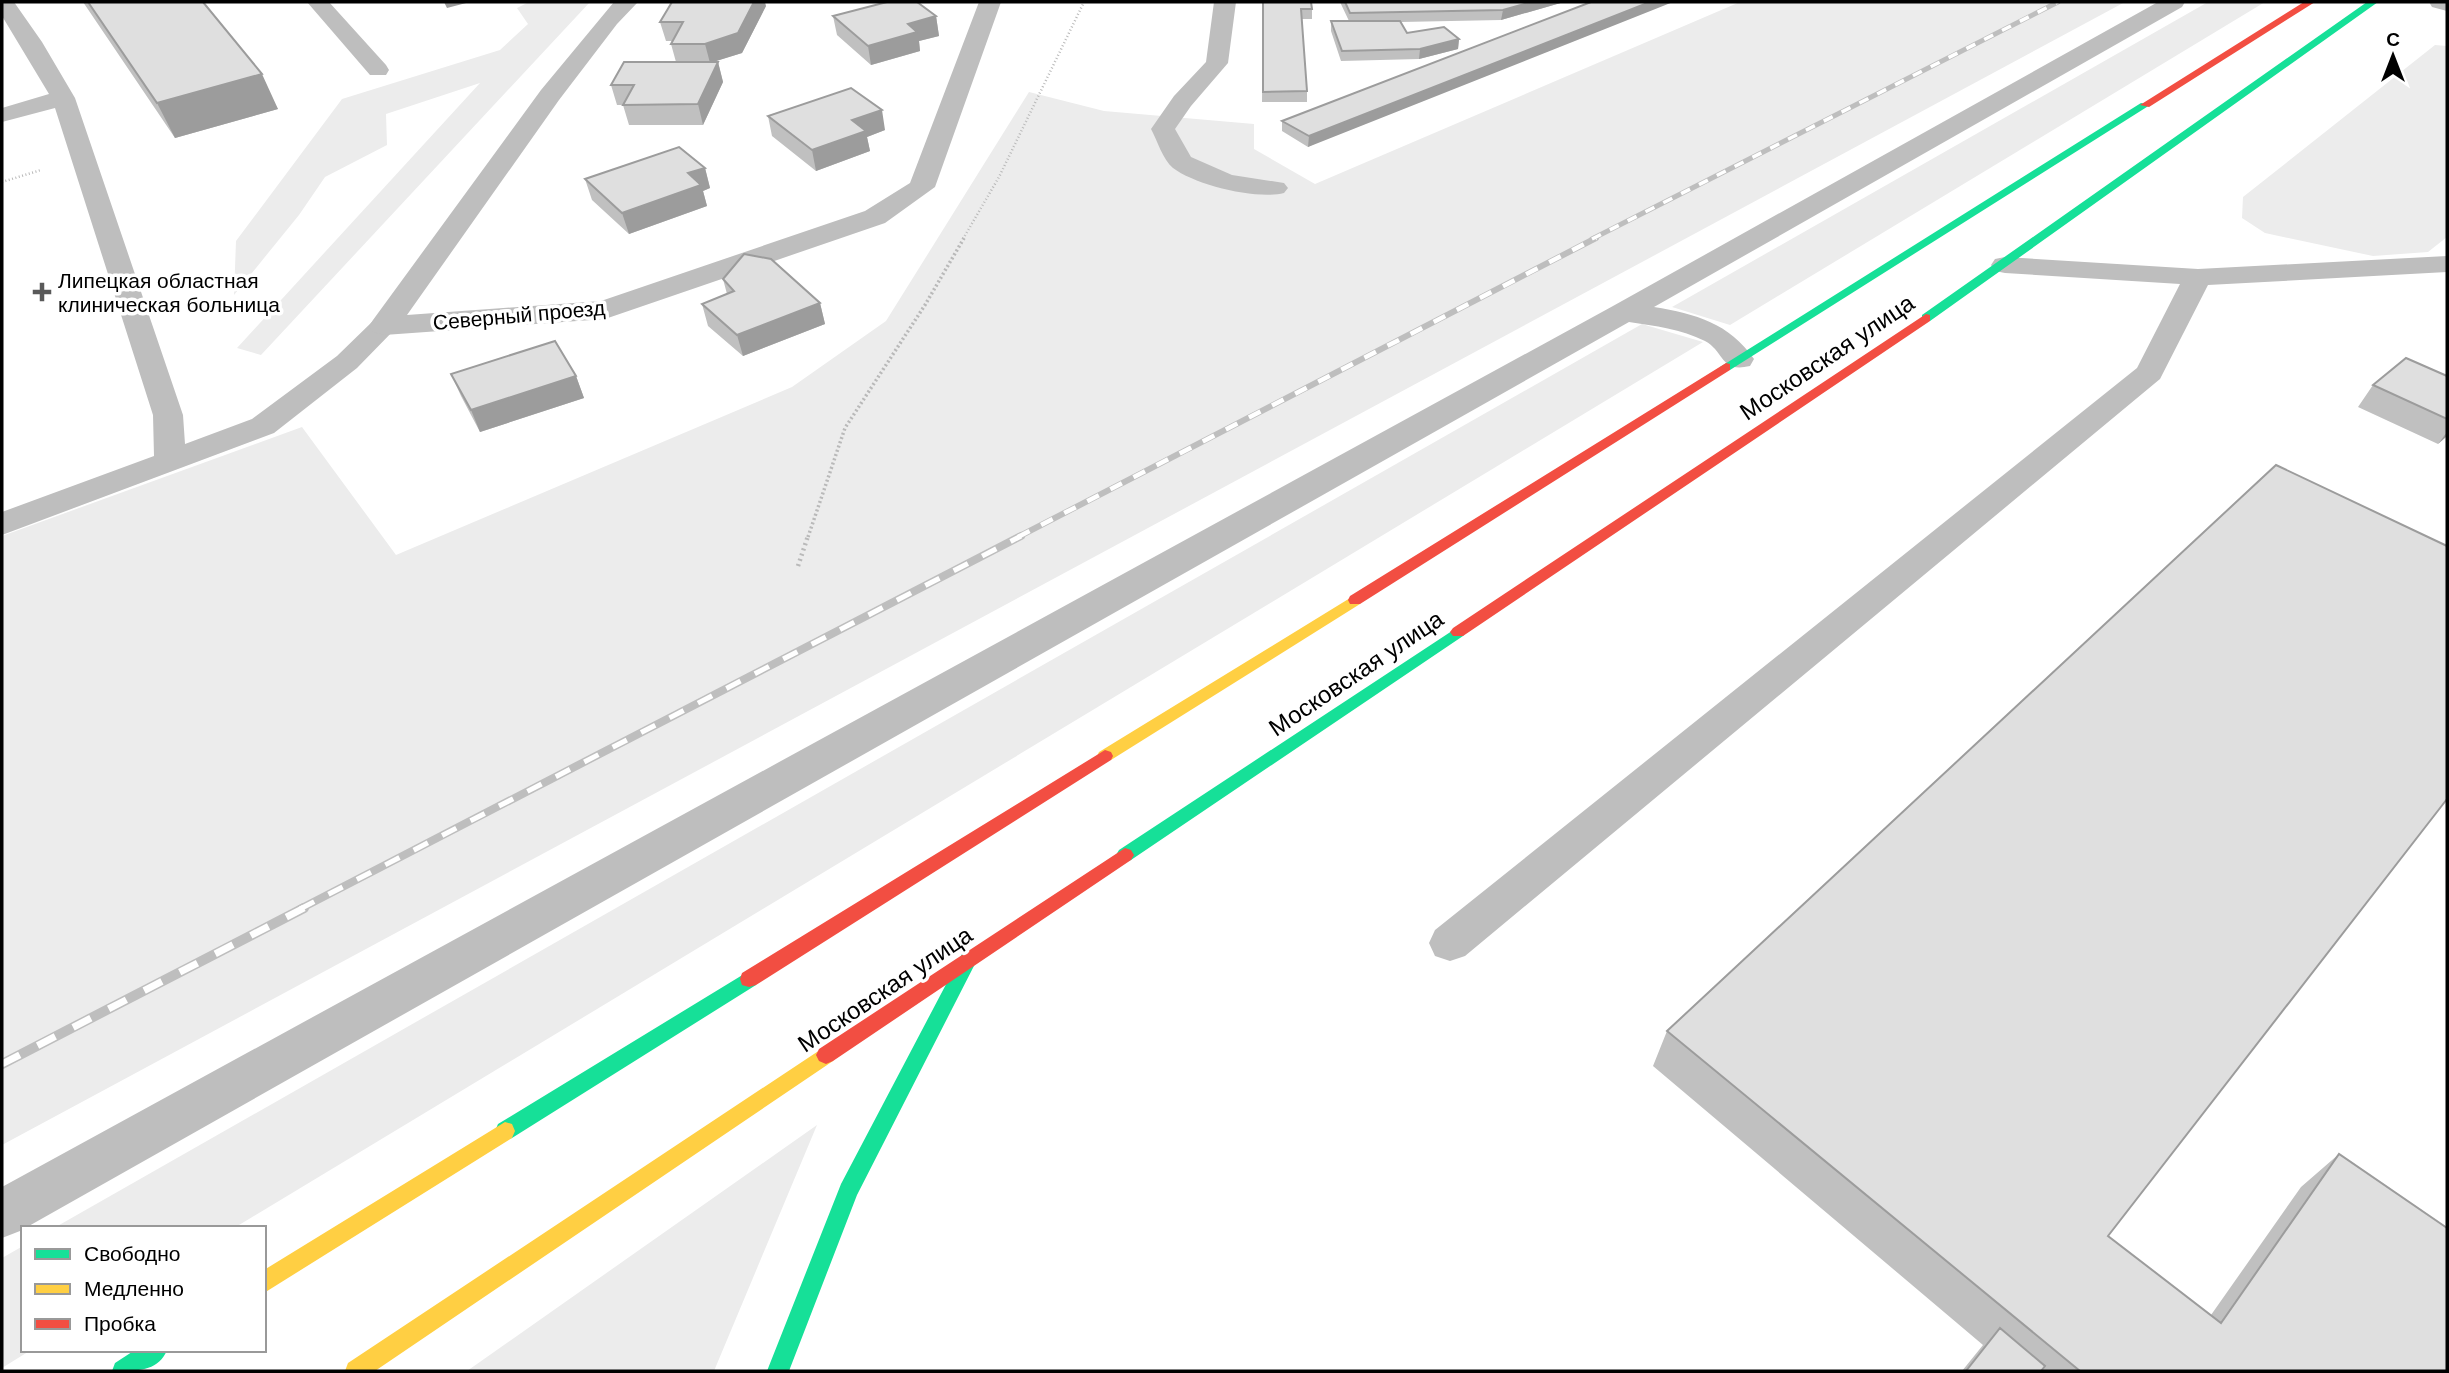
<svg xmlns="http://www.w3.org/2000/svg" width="2449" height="1373" font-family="Arial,sans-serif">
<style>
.green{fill:#ececec}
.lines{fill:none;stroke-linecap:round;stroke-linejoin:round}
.path-far2{stroke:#b9b9b9;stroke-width:2.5;stroke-dasharray:1 2.5;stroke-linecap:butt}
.path-far1{stroke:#b9b9b9;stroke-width:3.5;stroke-dasharray:2 2.5;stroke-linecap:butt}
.path{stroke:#b9b9b9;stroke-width:4.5;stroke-dasharray:2 3.5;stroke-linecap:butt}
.lane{fill:#bebebe;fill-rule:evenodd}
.street{fill:#bebebe;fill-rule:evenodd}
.fast{fill:#16e098;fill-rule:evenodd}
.slow{fill:#ffcf43;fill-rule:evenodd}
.jam{fill:#f24e42;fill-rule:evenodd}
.rail-far3-casing{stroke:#bebebe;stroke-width:5}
.rail-far2-casing{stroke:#bebebe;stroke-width:6}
.rail-far1-casing{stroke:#bebebe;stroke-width:8}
.rail-casing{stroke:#bebebe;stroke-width:10}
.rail-far3{stroke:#fff;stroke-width:3.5;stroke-dasharray:10;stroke-linecap:butt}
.rail-far2{stroke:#fff;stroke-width:4.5;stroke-dasharray:13;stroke-linecap:butt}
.rail-far1{stroke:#fff;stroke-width:5;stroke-dasharray:16;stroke-linecap:butt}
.rail{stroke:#fff;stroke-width:7;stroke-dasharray:20;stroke-linecap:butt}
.wall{fill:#c0c0c0}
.shaded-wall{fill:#9c9c9c}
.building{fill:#dfdfdf;stroke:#9c9c9c;stroke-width:2}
.poi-dot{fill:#595959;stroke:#fff;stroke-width:2.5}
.labels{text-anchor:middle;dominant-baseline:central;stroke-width:7;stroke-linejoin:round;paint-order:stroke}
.far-poi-label{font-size:21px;fill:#000;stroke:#fff;text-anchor:start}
.far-street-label{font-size:21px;fill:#000;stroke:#fff}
.street-label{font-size:24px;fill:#000;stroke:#fff}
</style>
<rect width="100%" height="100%" fill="#fff"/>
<path class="green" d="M529,2H590L261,355L237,348L480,83L386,114L387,145L325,177L299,215L234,295L236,241L342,99L500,50L528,24L517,8Z
M1740,2H2125L2,1145V536L302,427L396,555L792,387L886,321L1029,92L1104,111L1254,124V149L1315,184Z
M2208,2H2265L1730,325L1672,307Z
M2435,45L2447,46V237L2428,252L2373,256L2265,233L2242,218L2243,197Z
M1642,324L1703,342L234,1228H54Z
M817,1125L714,1371H467Z
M23,1246V1350H31L2,1368V1258Z"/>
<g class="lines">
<path class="path-far2" d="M2,182L41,170
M963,239L999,177L1084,2"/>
<path class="path-far1" d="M808,537L845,428L925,305L964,238"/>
<path class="path" d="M798,566L808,536"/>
<path class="lane" d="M2,2H14L42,42L75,98L183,415L185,444L252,419L337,356L374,320L384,317L394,320L398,326L357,368L274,433L2,535V512L154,456L153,415L55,108L2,122V108L49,94L2,16Z
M307,2H329L386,65L389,70L386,75H370Z
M1214,2H1236L1228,63L1191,106L1175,129L1191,157L1232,175L1284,183L1288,188L1284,193C1257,200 1195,185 1173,168C1163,160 1157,140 1151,129L1174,96L1206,62Z
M2429,2H2447V11L2432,7Z
M2447,256V272L2208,285L2160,379L1465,956L1450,961L1435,956L1429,943L1435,930L2137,368L2180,284L2005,273L1995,271L1991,265L1995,259L2005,257L2198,269Z"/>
<path class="street" d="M614,2H638L617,24L559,100L407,315L601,301L865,211L910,183L979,2H1001L935,187L885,223L605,319L384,335L373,332L369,326L373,320L541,90Z
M2158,2H2185L2182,7L1654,307C1696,314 1729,323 1754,359L1750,366C1720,373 1725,352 1705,341C1681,329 1655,326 1629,322L20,1231L2,1238V1187L1613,306Z"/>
<path class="fast" d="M2367,2H2378L1930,321H1922V315Z
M2141,103L2150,105L1730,370H1722L1720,367Z
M1458,627L1463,628L1466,632L1463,636L1131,860L1125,862L1119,860L1116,855L1119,850Z
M968,952L974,954L977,960L857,1195L789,1371H767L841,1184L962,954Z
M749,971L756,973L758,979L756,985L512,1138L505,1140L498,1138L495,1131L498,1124Z
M135,1350H167C158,1373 133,1371 112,1371L115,1363Z"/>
<path class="slow" d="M1355,595L1360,596L1362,600L1360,604L1111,760H1099L1097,756L1099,752Z
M826,1046L833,1049L836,1055L833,1061L375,1371H345L348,1363Z
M505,1122L512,1124L515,1131L512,1138L264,1293V1270Z"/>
<path class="jam" d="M2304,2H2315L2149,107L2140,105Z
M1926,314L1930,315V321L1463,636H1453L1450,632L1453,628Z
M1726,363L1730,364V370L1360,604H1350L1348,600L1350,596Z
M1105,750L1111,752L1113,756L1111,760L756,985L749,987L742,985L740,979L742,973Z
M1125,848L1131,850L1134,855L1131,860L833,1061L826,1064L819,1061L816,1055L819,1049Z"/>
<defs>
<path id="rail-far3" d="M1592,239L2058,2"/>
<path id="rail-far2" d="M1018,537L1596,238"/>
<path id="rail-far1" d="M300,909L1021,536"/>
<path id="rail" d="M2,1064L304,908"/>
</defs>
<use href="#rail-far3" class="rail-far3-casing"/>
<use href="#rail-far2" class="rail-far2-casing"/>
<use href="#rail-far1" class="rail-far1-casing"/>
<use href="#rail" class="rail-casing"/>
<use href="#rail-far3" class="rail-far3"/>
<use href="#rail-far2" class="rail-far2"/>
<use href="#rail-far1" class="rail-far1"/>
<use href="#rail" class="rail"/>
</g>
<path class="wall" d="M83,2H203L278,109L175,138Z
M1263,2L1312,9V19H1302L1307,91V102H1262Z
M1340,2H1564L1501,20L1401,22L1407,33L1459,39L1458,49L1419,59L1341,61L1331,31V21H1349Z
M1591,2L1308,147L1282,131V121Z
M766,6L742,53L712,62H718L723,82L703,125H629L623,105H617L611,85L676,62L671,44L672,41H666L660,22Z
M833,16H936L939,36L919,41L920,51L871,65L837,35Z
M768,116L885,130L867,137L870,151L816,171L772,136Z
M705,168L710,188L703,191L707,206L629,234L592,200L585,179Z
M723,279L820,303L825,324L743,356L708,326L702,304L727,294Z
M451,374L576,376L584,398L480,432L461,396Z
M2447,376V436L2438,444L2358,407L2373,385Z
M1667,1031L2108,1236L2211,1315L2301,1187L2339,1154L2447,1371H1962L1983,1345L1653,1066Z"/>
<path class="shaded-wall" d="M444,2H470L447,8Z
M754,2H765L766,6L742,53L710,63L705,44Z
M1531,2H1564L1501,20L1503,10Z
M1650,2H1673L1308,147L1309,136Z
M936,16L939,36L919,41L920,51L871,65L868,46L908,24Z
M1459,39L1458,49L1419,59L1420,49Z
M718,62L723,82L703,125L698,104Z
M262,74L278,109L175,138L157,103Z
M882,110L885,130L867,137L870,151L816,171L812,150L852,120Z
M705,168L710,188L703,191L707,206L629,234L622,213L688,173Z
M820,303L825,324L743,356L737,335Z
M576,376L584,398L480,432L471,410Z
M2447,432V436L2438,444Z"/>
<path class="building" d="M88,2H203L262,74L157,103Z
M672,2H754L738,33L705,44H671L683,22H660Z
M887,2H917L936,16L908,24L917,32L868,46L833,16Z
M1263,2H1311L1312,9H1301L1307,91L1263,92Z
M1345,2H1531L1503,10L1350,13Z
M1591,2H1650L1309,136L1282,121Z
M1331,21H1400L1407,33L1444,27L1459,39L1420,49L1342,51Z
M624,62H718L698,104L623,105L634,85H611Z
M851,88L882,110L852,120L866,131L812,150L768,116Z
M679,147L705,168L688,173L701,185L622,213L585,179Z
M744,254L771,259L820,303L737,335L702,304L734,291L723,279Z
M555,341L576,376L471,410L451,374Z
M2406,358L2447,376V419L2373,385Z
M2276,465L2447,546V799L2108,1236L2221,1323L2339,1154L2447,1228V1371H2080L1667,1031Z
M2000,1328L2045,1366L2041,1371H1966Z"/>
<path class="poi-dot" d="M38.5 281.5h7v7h7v7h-7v7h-7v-7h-7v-7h7z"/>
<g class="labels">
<g class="far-poi-label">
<text x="58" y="280">Липецкая областная<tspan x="58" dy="24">клиническая больница</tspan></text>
</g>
<g class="far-street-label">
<text transform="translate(519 315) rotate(-5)">Северный проезд</text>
</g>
<g class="street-label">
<text transform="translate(1827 357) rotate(-34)">Московская улица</text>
<text transform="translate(1356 673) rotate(-34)">Московская улица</text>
<text transform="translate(885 989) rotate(-34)">Московская улица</text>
</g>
</g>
<rect width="2449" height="1373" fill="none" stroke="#000000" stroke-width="7"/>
<rect x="21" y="1226" width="245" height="126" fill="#ffffff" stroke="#999999" stroke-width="2"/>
<rect x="35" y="1249" width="35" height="10" fill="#16e098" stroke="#999999" stroke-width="2"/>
<text x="84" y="1261" font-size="21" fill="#000000">Свободно</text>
<rect x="35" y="1284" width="35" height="10" fill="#ffcf43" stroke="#999999" stroke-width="2"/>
<text x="84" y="1296" font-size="21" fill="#000000">Медленно</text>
<rect x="35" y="1319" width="35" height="10" fill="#f24e42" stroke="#999999" stroke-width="2"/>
<text x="84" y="1331" font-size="21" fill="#000000">Пробка</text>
<g transform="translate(2393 56)" stroke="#ffffff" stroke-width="5" paint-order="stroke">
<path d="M0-5L12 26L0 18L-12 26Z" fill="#000000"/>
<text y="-10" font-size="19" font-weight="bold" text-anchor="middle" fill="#000000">С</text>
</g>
</svg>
